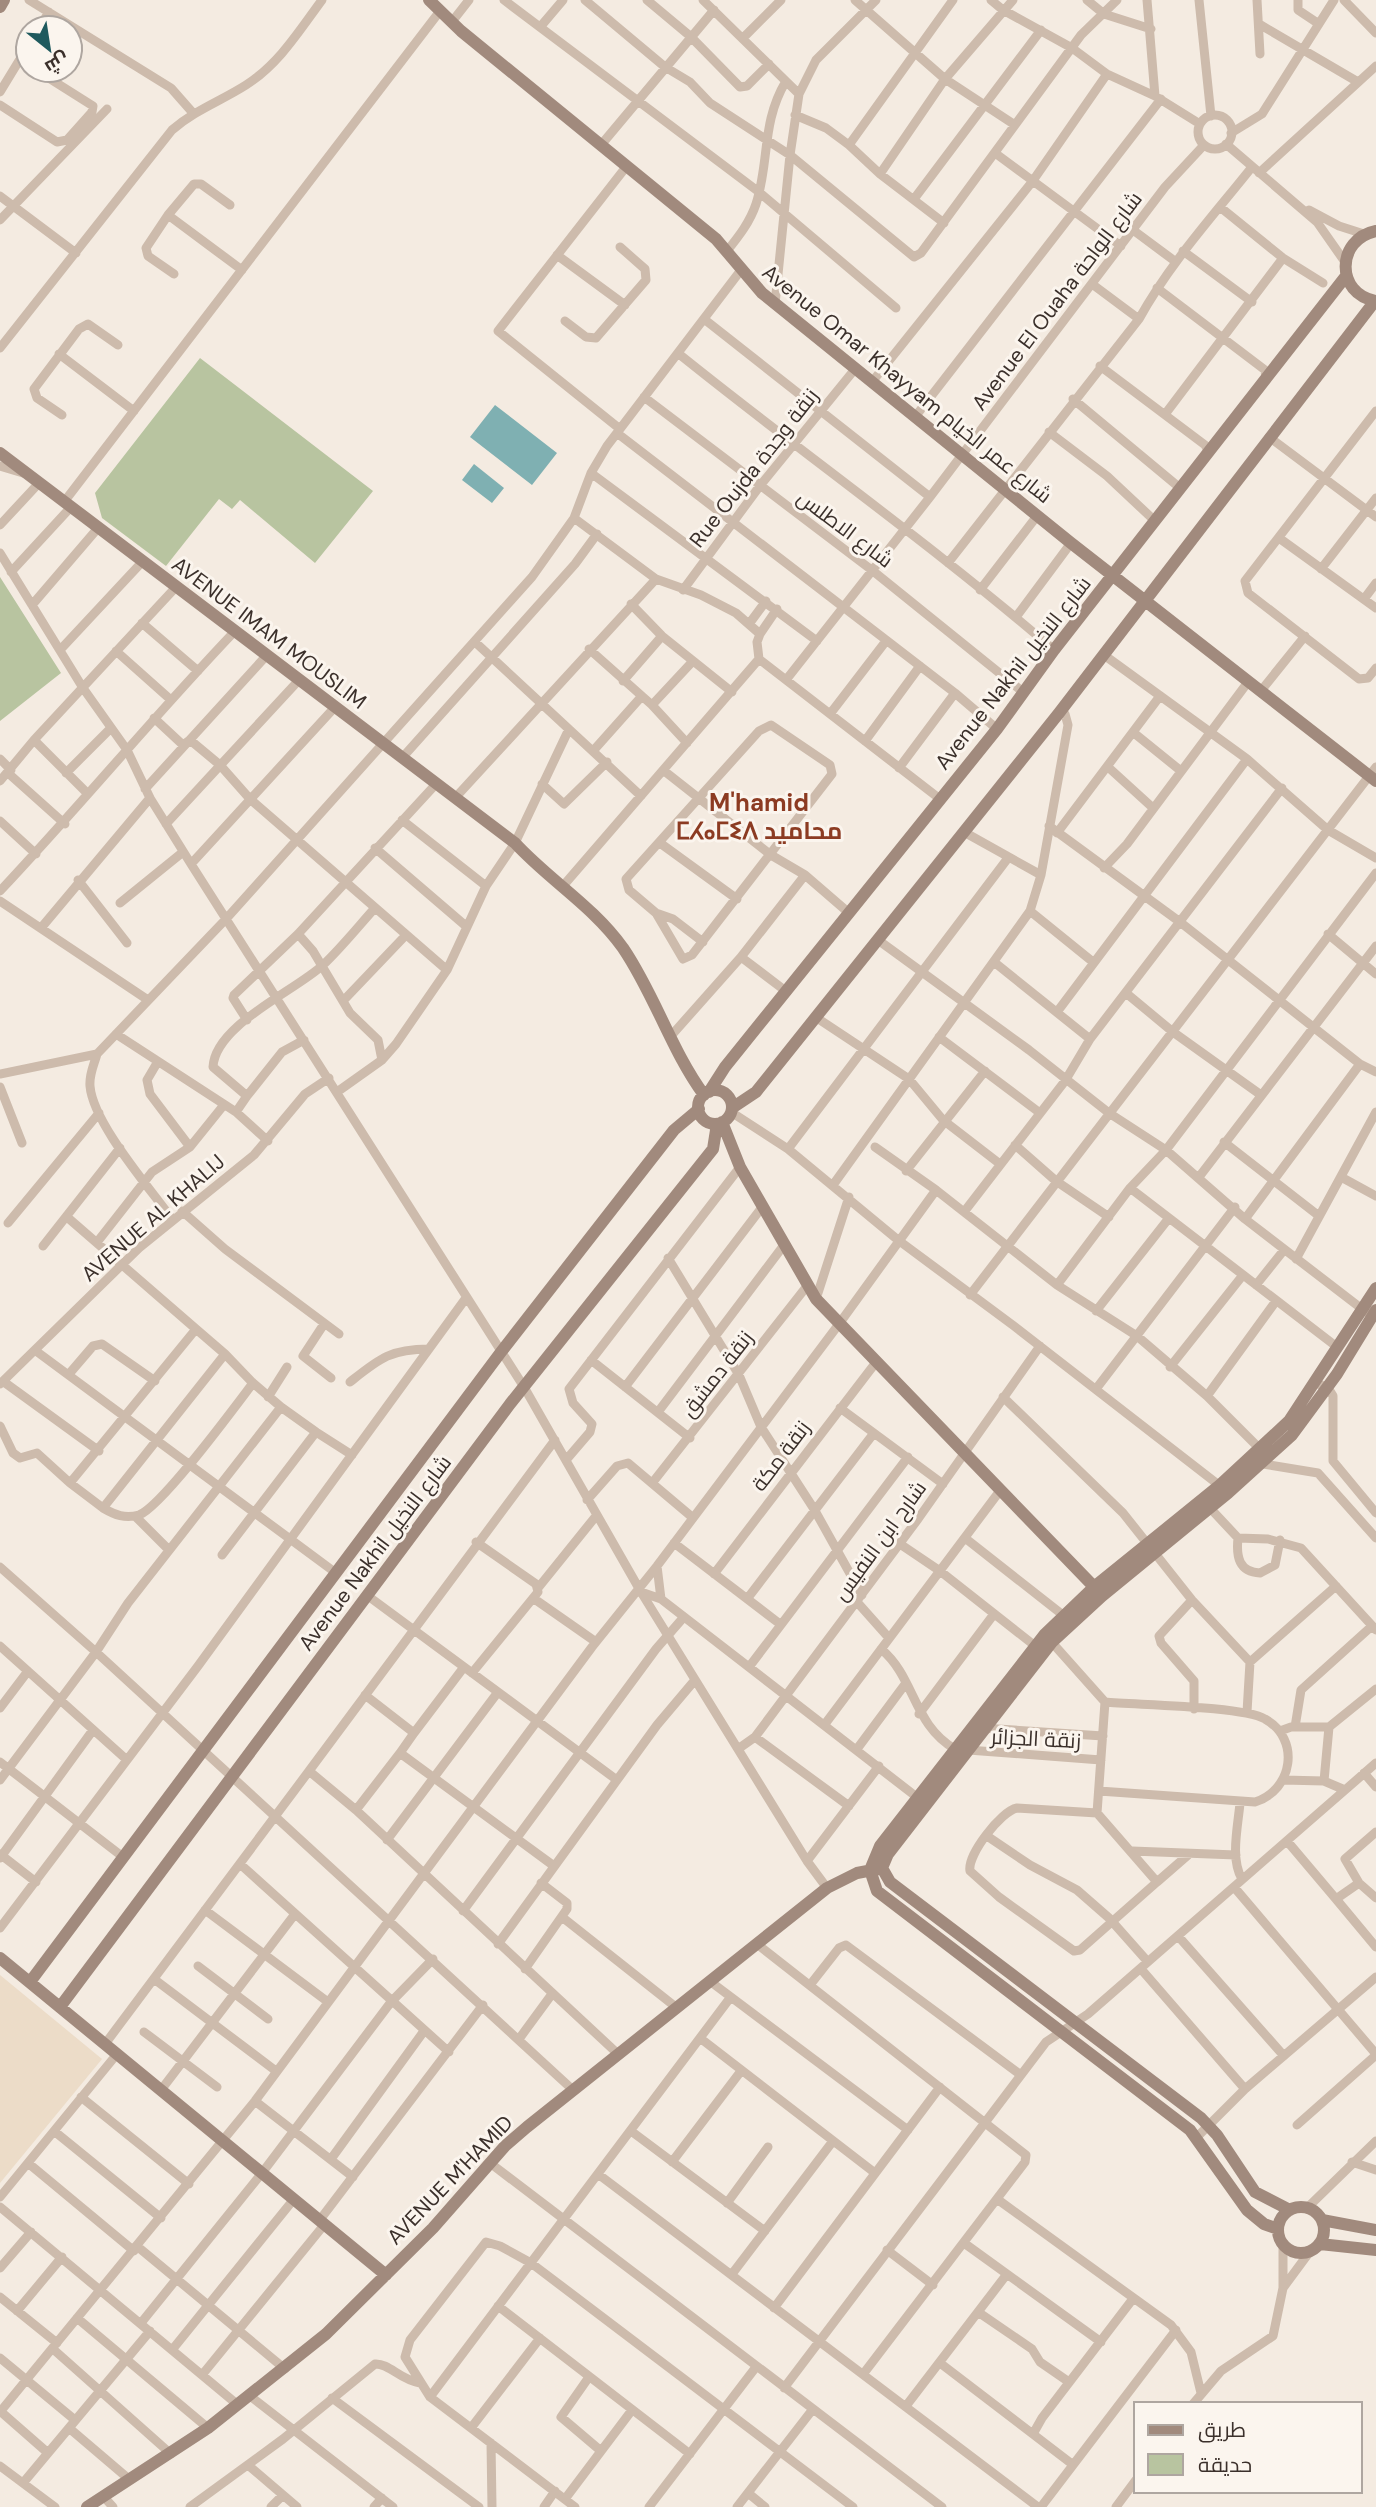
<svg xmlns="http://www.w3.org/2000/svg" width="1376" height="2507" font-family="'DM Sans',Cairo,'Noto Sans Tifinagh',sans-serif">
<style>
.green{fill:#b8c4a0}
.plaza{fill:#ecdcc8}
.water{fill:#7fb0b2}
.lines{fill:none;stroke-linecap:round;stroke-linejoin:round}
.street{stroke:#cdbbac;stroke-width:9}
.secondary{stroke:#a18a7d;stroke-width:12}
.labels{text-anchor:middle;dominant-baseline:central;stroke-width:6;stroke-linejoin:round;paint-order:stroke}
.street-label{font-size:21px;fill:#3b302b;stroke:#fbf5ee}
.quarter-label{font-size:24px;font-weight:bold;fill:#8c3b22;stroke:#fbf5ee}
</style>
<rect width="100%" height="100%" fill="#f4ebe1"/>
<path class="green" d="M200,358L373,491L315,563L240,500L232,509L219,499L166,566L102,518L95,493Z
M0,577L61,673L0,721Z"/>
<path class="plaza" d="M0,1975L102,2059L0,2183Z"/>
<path class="water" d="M495,405L557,453L532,485L470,437Z
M474,464L504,488L492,503L462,480Z"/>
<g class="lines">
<path class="street" d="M29,0L171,88L193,113
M504,0L759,192L896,308
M585,0L665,67L690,82L710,103L790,155L914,257L921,253L1081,35L1117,0
M647,0L690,36L740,87L747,86L769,64
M703,0L799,94
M855,0L945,79L1015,125
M991,0L1003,10L1072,48L1107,74L1155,96L1200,124
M1087,0L1104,14L1151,29
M1147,0L1155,96
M1199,0L1211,116
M1257,0L1260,54
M1298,0V10L1319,24
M1344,0L1376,33
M451,23L469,0
M1259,24L1358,82
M541,26L563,0
M39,28L49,12
M743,38L781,0
M0,92L28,46
M0,105L57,142L67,140L92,112L93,106L36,70
M795,115L826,128L849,145
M1198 132a17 17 0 1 1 34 0a17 17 0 1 1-34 0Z
M1231,133L1262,114L1334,0
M1226,144L1317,222L1345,262
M601,145L714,10
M995,153L1121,246
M1259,173L1376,66
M880,174L945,79L1013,0
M0,196L76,253
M914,199L1041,30
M230,205L201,184H194L168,215L242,270
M1220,207L1283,258L1323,283
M1309,210L1339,226L1364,234
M168,215L146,248L148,256L174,274
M0,220L107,109
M944,223L880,174L849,145L953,0
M1133,230L1176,262
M727,251C739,236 750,222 756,204C770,160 761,123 786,81
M1183,251L1252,302
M557,255L625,305
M1092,284L1139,319
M1157,288L1265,370L1266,379
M775,304L790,155L799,94L816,60L876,0
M704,319L930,497
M565,321L586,337L596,338L646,280L645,269L620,247
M0,348L172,130C195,110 221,101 246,85C279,64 299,31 322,0
M59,354L134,411
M679,354C803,454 934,546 1054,650
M1100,366L1205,445L1209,452
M872,382L1032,182L1107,74
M644,397L873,571L1023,692
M1073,399L1180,488
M1376,411L1245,581L1248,593L1359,679L1368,678L1376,668
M1166,413L1283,258
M62,415L37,398L34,389L79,329L88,324L118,345
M915,417L1161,99
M620,429L498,331L626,167
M1049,432L1107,476L1155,521
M617,433L955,693L997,729
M1269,437L1376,517
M0,466L23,473
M591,473L817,641
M64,502L440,11
M574,518L656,579L701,595L736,613L760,634L757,642L759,659L940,799
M0,525L39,483
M1279,538L1376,608
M0,553L83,688L127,750L150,798L191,864L524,1387L641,1592L807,1861L827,1888
M948,563L1139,319C1170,263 1213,216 1252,167
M1321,569L1376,498
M11,572L71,507
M683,590L759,487L855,369
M980,590L1037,516
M1364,599L1376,583
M631,604L662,636L732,692
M32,605L98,528
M1016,617L1071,543
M142,623L198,671
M749,624L766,601
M760,634L777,609
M475,642L641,796
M589,649L652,705L687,743
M60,650L143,561
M116,651L171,700
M1104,655L1247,759L1328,830L1376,858
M786,680L930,497L1165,187L1204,145
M623,681L662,636
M1260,692L1305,636
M652,705L693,661
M830,714L886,641
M154,718L183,745L190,740L220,765L250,799L447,970
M771,725L830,765L832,774L692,955L683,959L656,913L629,890L626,879L759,731Z
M1134,733L1181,771
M34,740L88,794
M865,741L920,666
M593,751L642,696
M402,758L575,564L597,534
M0,759L11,770
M1108,767L1153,808
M899,768L955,693
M663,770L771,855L805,875L849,913
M8,773L65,824
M66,773L110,729
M0,781L34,740L176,587
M542,784L564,804L607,762
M145,789L267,655
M455,798L656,579
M402,820L486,886
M0,821L36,854
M166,824L299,680
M1049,826L1180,922L1360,1064L1376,1072
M964,832L1041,875
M1057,833L1160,696
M660,843L737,899
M375,848L467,927
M191,864L335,707
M1104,868L1127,844L1248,682
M78,880L127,943
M563,886L759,659
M0,891C80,806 154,716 235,631
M0,901L148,1000
M120,903L183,852
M1030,911L1093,962
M656,913L673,919L703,942
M41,928L150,798
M298,934L313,951L350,1013L378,1040L382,1060
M1328,934L1376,974
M878,940L1029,1050L1109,1113L1166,1150L1245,1219L1366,1312
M741,957L787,992
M994,962L1090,1039
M1126,993L1173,1032L1261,1095
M343,1001L405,936
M1057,1012L1247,759
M817,1018L909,1079L943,1120L1000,1164
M247,1020L233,998L234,995L298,934L436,784
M116,1034L236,1112L268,1141
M670,1037L741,957L805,875
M939,1037L1040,1113
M157,1063L147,1080L150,1094L190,1147
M0,1074L97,1054
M0,1087L22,1143
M337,1092L382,1060L396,1044L447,970L486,886L515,843L569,729
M247,1096L282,1052L304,1040
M236,1112L247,1096L213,1067C215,1025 295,991 323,965C341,948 357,928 374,909
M731,1112L788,1149L898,1240L1014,1326L1224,1489
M1224,1142L1319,1216
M1015,1145L1056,1181L1109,1217
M875,1147L936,1190L1057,1285L1137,1336L1207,1396L1261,1450
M788,1149L1008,858
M906,1171L985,1071
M1199,1177L1376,946
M1341,1177L1376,1196
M833,1185L1030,911L1041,875L1068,725L1065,714L1059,713
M1130,1188L1337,1347
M182,1211L225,1249L339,1334
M964,1212L1065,1081L1090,1039L1282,788
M172,1219C149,1187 93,1123 90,1086C89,1074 94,1065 97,1054L226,919L532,577L574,518L591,473L607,446L741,270
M1245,1219L1360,1064
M8,1223L99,1113
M98,1241L152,1172L190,1147L223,1106
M43,1246L120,1148
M668,1258L739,1375L761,1427L814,1509L862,1595
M1296,1259L1376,1112
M1057,1285L1130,1188L1166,1150L1376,873
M1256,1285L1284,1250
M970,1295L1376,767
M816,1299L849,1197
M1096,1311L1169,1218
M324,1324L303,1356L331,1378
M196,1329L225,1354
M36,1351L336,1573
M591,1360L690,1438
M1170,1367L1243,1275
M69,1374L93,1346L102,1344L155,1381
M4,1382L99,1451
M350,1382C379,1359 390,1349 429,1349
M253,1383L281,1407
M1316,1383L1328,1388L1333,1396V1461L1376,1513
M0,1384L139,1248L254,1155L305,1094L329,1078
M625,1387L763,1206
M1096,1389L1235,1207
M1207,1396L1276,1301
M268,1397L287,1367
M1003,1397L1123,1513L1192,1600L1250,1662
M840,1408L943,1484
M658,1412L784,1245
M0,1426L13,1453L20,1458L37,1453L70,1483L196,1329L67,1217
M316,1432L352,1455
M555,1440L309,1771L356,1810L618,2054
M566,1460L590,1432L592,1424L573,1403L569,1389L740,1167
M1257,1463L1318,1473L1376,1538
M653,1482L807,1286
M70,1483L103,1508L225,1354L253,1383C234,1408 162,1506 139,1515C125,1519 115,1515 103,1508
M587,1500L617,1466L628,1463L692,1517
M1210,1508L1238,1538L1268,1539L1301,1548L1376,1630
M135,1516L169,1550
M965,1538L1068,1619
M1238,1538C1236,1557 1239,1572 1260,1573L1275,1565L1280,1540
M674,1543L780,1624
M900,1544L940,1571L1039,1649
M657,1566L661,1599
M0,1567L96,1652L573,2090
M714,1574L877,1361
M538,1588L596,1516
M641,1592L661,1599L918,1798
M368,1596L617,1780
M533,1598L596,1642
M747,1599L874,1433
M1192,1600L1159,1636L1161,1643L1194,1681V1709
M857,1602L889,1638
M1048,1638L1105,1702
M0,1646L127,1760
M881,1649C915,1677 913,1725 955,1749L1101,1760
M749,1667L908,1457
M472,1673L538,1592L536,1584L476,1542
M365,1695L414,1733L400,1753
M0,1708L28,1671
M1247,1712L1250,1662L1336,1586
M919,1714L994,1614
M825,1724L999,1492
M1295,1727L1301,1690L1372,1626
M1329,1727L1324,1781L1345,1790
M982,1728L1103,1736
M1280,1731L1291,1727H1329L1376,1689
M414,1733L464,1667
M755,1737L849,1806
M738,1749L755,1737L918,1519L1040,1346
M857,1749L906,1683
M0,1762L123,1857
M1364,1773L1376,1787
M0,1780L96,1652L128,1603L281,1407L316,1432L222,1555
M1283,1780L1324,1781
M1099,1791L1255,1802C1293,1790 1301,1739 1265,1719C1243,1706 1137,1705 1105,1702
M1240,1803C1238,1826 1230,1859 1242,1879
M1017,1808L1097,1813L1157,1882L1080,1950L1074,1951L999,1897L970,1871C967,1855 1001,1811 1017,1808Z
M356,1810L400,1753L554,1866
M1097,1813L1105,1702
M987,1836L1030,1865L1077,1890L1109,1918L1148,1962
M387,1840L498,1692
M1287,1841L1336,1899L1359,1883L1376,1898
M1132,1851L1236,1855
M0,1854L36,1882
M0,1858L93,1730
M807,1861L879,1766
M240,1864L449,2052
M1157,1882L1188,1855
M1359,1883L1345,1859L1376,1832
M1234,1887L1376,2054
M1336,1899L1376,1947
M205,1910L328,2002
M463,1911L656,1649L683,1618
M562,1917L677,2008
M0,1928L198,1666L466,1298
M1178,1936L1284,2056
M498,1944L657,1725L695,1680
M757,1944L1026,2155L1025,2162L864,2373
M198,1966L268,2019
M525,1969L567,1909V1903L541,1883
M1141,1969L1245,2089
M154,1979L276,2071
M711,1982L908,2130
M810,1985L839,1948L846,1945L1021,2075
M144,2032L217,2087
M700,2038L875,2173
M519,2039L552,1994
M105,2044L309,1771
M161,2090L295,1914
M81,2097L189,2184
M255,2101L353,2177
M1297,2125L1376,2055
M54,2131L161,2218
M631,2131L765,2231
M1197,2137L1245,2089L1376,1977
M331,2159L424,2031
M672,2162L741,2071
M1352,2162L1376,2170
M28,2163L134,2251
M490,2163L942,2507
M598,2174L1038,2507
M0,2197L117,2054
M997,2199L1171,2325L1191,2352L1201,2393
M727,2203L768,2147
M0,2207L238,2405
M1307,2208L1376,2141
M319,2221L483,2005
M964,2243L1101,2342
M138,2247L285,2369
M887,2250L933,2285
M0,2268L31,2232
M732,2274L833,2141
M1283,2288L1311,2250
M0,2297L57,2343
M498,2306L690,2454
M774,2308L940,2087
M17,2311L62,2257
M978,2312L1032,2349L1040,2362L1069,2382
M77,2318L208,2428
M141,2323L262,2173L391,2002L433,1959
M53,2349L171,2454
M172,2350L294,2199
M0,2358L75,2420
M940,2363L1072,2464
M202,2375L324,2225
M589,2377L561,2417L601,2451
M784,2388L1046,2042L1088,2014L1376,1763
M250,2396L393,2507
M430,2397L730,1998
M332,2398L479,2507
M1193,2404L1221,2371L1273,2336L1283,2288V2244
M906,2406L1007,2274
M0,2411L48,2453
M0,2412L255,2101L592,1647L657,1566L839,1324L936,1190
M69,2428L130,2480
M471,2428L540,2338
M1033,2434L1042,2418L1132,2300
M491,2443L492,2507
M248,2465L297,2507
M0,2466L55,2507
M23,2483L150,2331
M748,2493L765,2507
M104,2497L113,2507
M565,2499L632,2410
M190,2507L283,2439L375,2364C389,2363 400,2380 420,2383
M271,2507L283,2495
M374,2507L382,2498
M544,2507L555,2491
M575,2507L430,2397L405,2357L410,2340L486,2242L500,2246L531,2263L853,2507
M649,2507L756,2367
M737,2507L813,2409
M1041,2507L1176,2330
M1116,2507L1136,2480"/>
<path class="secondary" d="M429,0L461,31L716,239L762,293L1071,543L1376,781
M0,7L4,0
M1376,231C1336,239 1335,294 1376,301
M0,453L515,843C549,880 593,906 623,948C655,995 671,1050 704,1095
M698 1107a17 17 0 1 1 34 0a17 17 0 1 1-34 0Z
M709,1092L725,1067L997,729L1054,650L1346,276
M732,1108L756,1092L1059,713L1375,301
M722,1122L740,1167L816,1299L1100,1593
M0,1958L386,2275
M30,1982L501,1352L674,1130L699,1109
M60,2007L510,1404L713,1149L717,1124
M1278 2230a23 23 0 1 1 46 0a23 23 0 1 1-46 0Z
M1290,2210L1255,2192L1217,2135L1201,2118L890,1882L882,1868L888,1854L1052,1642L1102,1596L1228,1493L1292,1435L1337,1374L1376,1310
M1322,2220L1376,2230
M1278,2229L1264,2224L1247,2210L1190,2130L877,1891L870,1870L880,1846L1045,1634L1094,1587L1220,1485L1289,1421L1376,1288
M1320,2244L1376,2250
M87,2507L208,2428L326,2334L433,2228L505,2146L527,2127L827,1888L857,1873L878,1869"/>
</g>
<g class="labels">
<g class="street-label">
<text transform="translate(1057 301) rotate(-53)">Avenue El Ouaha شارع الواحة</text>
<text transform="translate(907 384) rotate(39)">Avenue Omar Khayyam شارع عمر الخيام</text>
<text transform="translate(754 468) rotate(-52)">Rue Oujda زنقة وجدة</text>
<text transform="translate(845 529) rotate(37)">شارع الاطلس</text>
<text transform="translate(269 633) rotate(37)">AVENUE IMAM MOUSLIM</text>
<text transform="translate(1013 673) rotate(-52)">Avenue Nakhil شارع النخيل</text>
<text transform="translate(153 1218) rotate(-41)">AVENUE AL KHALIJ</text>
<text transform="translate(717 1374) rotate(-52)">زنقة دمشق</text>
<text transform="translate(781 1456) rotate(-53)">زنقة مكة</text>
<text transform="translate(880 1541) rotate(-54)">شارح ابن النفيس</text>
<text transform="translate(375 1553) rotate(-53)">Avenue Nakhil شارع النخيل</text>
<text transform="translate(1036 1739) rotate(3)">زنقة الجزائر</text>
<text transform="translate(450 2180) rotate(-46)">AVENUE M'HAMID</text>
</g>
<g class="quarter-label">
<text x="759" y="802">M'hamid<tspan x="759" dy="28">ⵎⵃⴰⵎⵉⴷ محاميد</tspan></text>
</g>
</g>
<rect x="1134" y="2402" width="228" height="91" fill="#fbf5ee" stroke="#aea6a0" stroke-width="2"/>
<rect x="1148" y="2425" width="35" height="10" fill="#a18a7d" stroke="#aea6a0" stroke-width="2"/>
<text x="1198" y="2437" font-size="21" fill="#3b302b">طريق</text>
<rect x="1148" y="2454" width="35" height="21" fill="#b8c4a0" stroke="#aea6a0" stroke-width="2"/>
<text x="1198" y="2472" font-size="21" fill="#3b302b">حديقة</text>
<g transform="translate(49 49) rotate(150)"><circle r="33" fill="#fbf5ee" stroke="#aea6a0" stroke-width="2"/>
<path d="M0-5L12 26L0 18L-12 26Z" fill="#1f5a5e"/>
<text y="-10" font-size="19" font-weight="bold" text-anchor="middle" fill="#3b302b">ش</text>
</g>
</svg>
